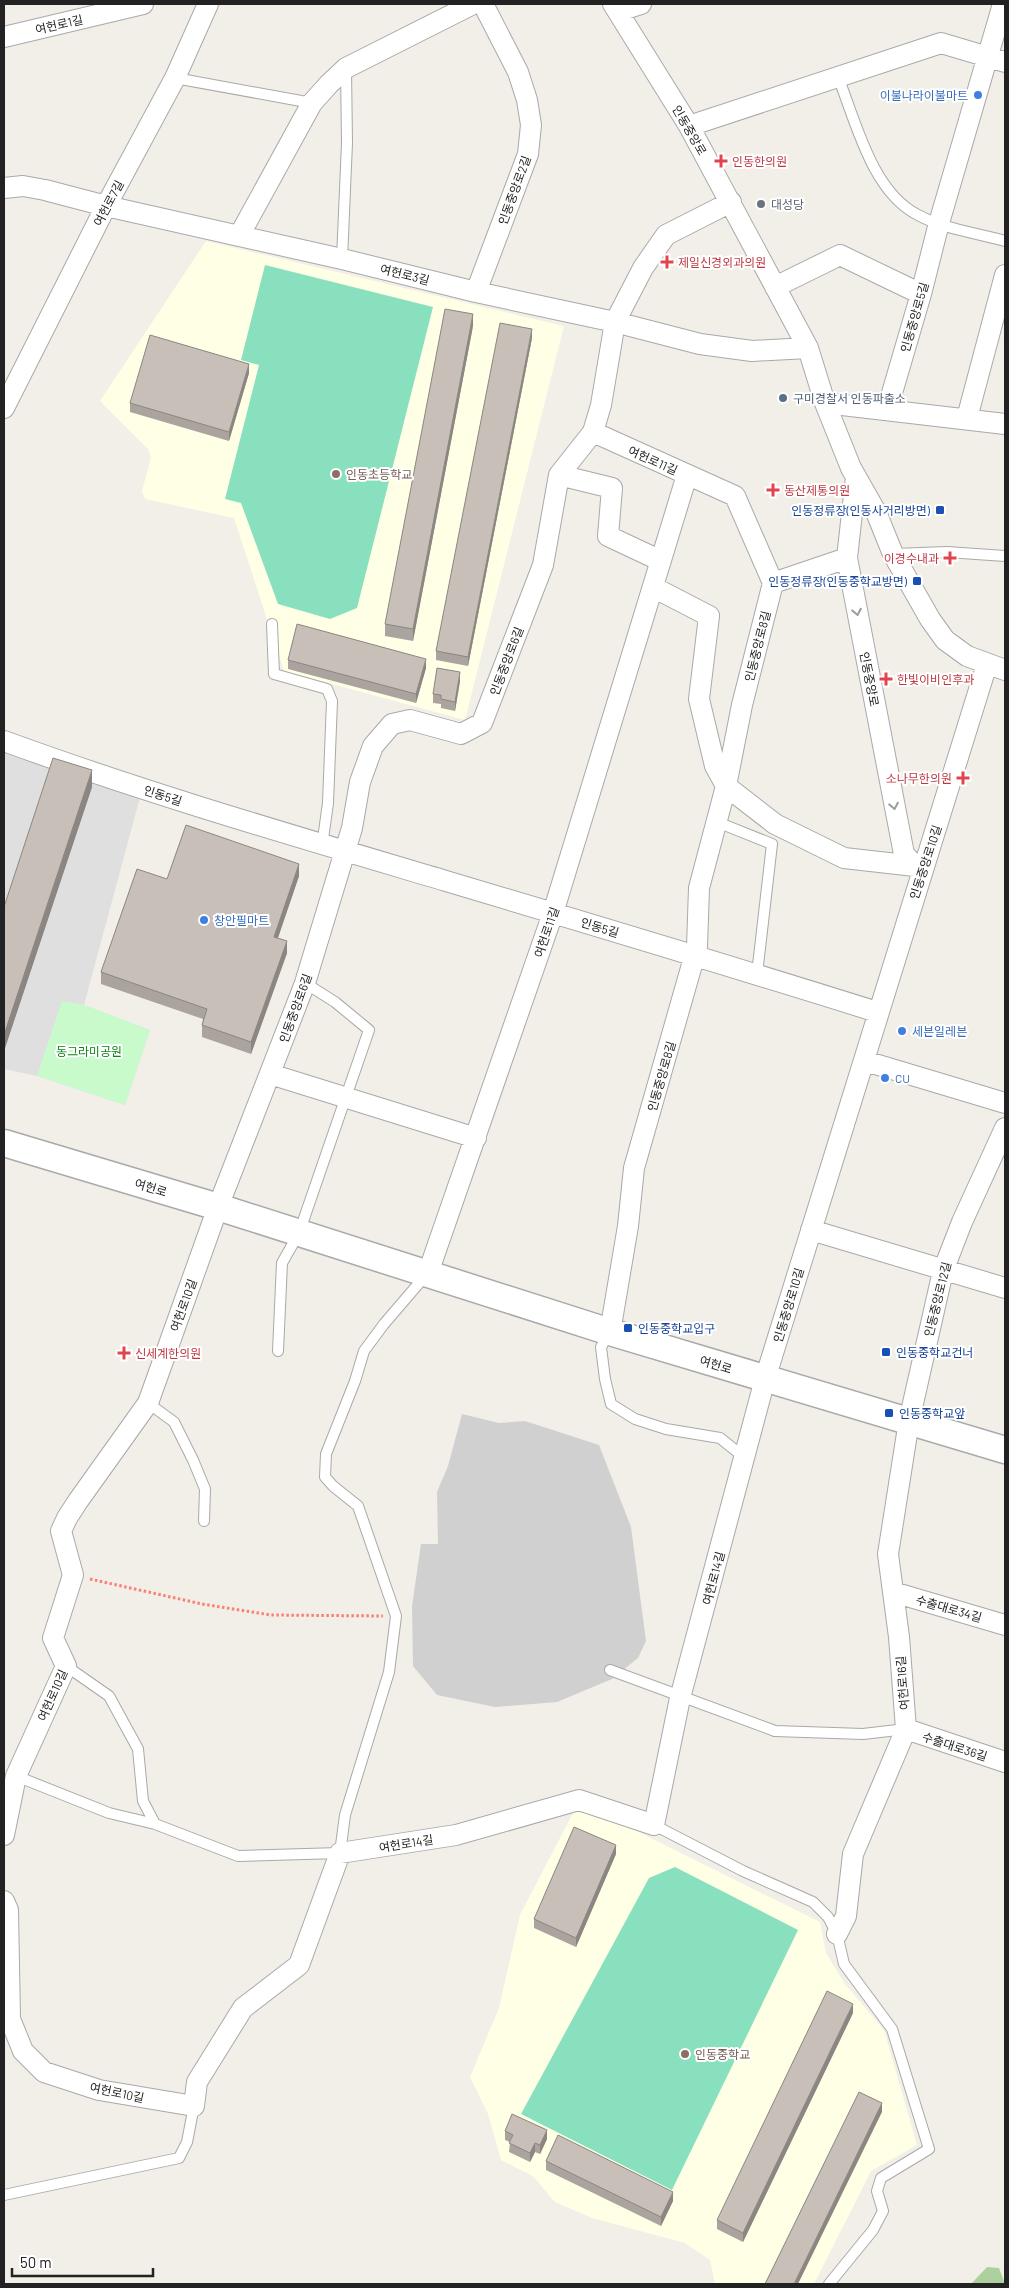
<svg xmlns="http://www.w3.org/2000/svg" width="1009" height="2288" font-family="Barlow,'Noto Sans KR',sans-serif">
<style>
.residential{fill:#e0dfdf}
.education{fill:#ffffe5}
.religious{fill:#d0d0d0}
.forest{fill:#add19e}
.park{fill:#c8facc}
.pitch{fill:#88e0be}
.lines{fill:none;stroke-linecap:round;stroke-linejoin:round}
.service-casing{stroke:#a9a9a9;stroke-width:12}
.minor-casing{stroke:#a9a9a9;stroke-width:22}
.tertiary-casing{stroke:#a9a9a9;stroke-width:29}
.path{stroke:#fa8072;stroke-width:3;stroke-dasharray:2.5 2.5;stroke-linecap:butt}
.service{stroke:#fff;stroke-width:10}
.minor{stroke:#fff;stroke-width:20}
.tertiary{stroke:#fff;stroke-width:26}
.wall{fill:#aba49e}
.shaded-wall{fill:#8b8681}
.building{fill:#c7bfb8;stroke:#8b8681}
.oneway{stroke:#9c9c9c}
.shop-dot{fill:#3f7fe0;stroke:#fff;stroke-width:2}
.health-dot{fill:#e0444e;stroke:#fff;stroke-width:2}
.worship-dot{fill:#6b7280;stroke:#fff;stroke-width:2}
.service-dot{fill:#5c6f8a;stroke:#fff;stroke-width:2}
.education-dot{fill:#8d6e63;stroke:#fff;stroke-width:2}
.transit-dot{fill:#1a4fb4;stroke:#fff;stroke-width:2}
.labels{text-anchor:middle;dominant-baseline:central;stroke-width:4;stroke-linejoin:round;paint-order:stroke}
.street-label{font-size:12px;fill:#222;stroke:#fff}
.shop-label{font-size:12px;fill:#366cbe;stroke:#fff;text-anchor:start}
.health-label{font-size:12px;fill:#be3a42;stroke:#fff;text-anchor:start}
.worship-label{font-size:12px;fill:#5b616d;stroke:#fff;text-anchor:start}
.service-label{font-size:12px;fill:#4e5e75;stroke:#fff;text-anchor:start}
.education-label{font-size:12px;fill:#785e54;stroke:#fff;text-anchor:start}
.transit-label{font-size:12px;fill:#164399;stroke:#fff;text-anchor:start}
.park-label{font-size:12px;fill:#0c8416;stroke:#fff}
</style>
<rect width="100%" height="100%" fill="#f2efe9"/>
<path class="residential" d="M4,736L143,786L84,1005L150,1030L125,1105L37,1076L4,1069Z"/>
<path class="education" d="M206,241L564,326L465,720L284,671L234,518L145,499L142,491L151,458L148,449L100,401Z
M584,1805L820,1922L826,1953L845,1984L884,2030L917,2145L871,2171L814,2284H715L710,2260L685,2243L592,2218L555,2202L533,2176L501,2160L488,2114L470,2077L499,2008L520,1915L574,1811Z"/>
<path class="religious" d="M462,1414L499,1423L525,1421L599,1445L631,1527L646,1641L638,1658L612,1679L557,1702L495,1707L437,1695L413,1666L412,1606L421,1544H438L437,1492L448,1466Z"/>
<path class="forest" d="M987,2267L999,2268L1005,2284H971Z"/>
<path class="park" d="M62,1001L84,1005L150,1030L125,1105L37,1076Z"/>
<path class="pitch" d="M265,265L433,307L357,608L330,619L278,604L241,503L225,499L259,365L241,360Z
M675,1867L798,1930L672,2190L521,2114L649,1878Z"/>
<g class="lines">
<defs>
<path id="service" d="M838,77C856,122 872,192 918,215C944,229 977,233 1005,241
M175,78L312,103
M342,259L347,143L346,69
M893,554L947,552L1005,556
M272,624L274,674L327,689L332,701L328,803L322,846
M717,822L772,844L757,974
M609,1333L601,1347L605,1379L611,1404L635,1419L666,1429L720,1438L745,1458
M278,1351L282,1263L299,1233L369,1030L335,1002L305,983
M148,1403L174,1422L193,1460L205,1489L204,1521
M66,1666L109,1696L138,1749L143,1801L155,1824
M610,1670L775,1731L863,1734L906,1729
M16,1776L109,1813L155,1824L238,1856L340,1853L345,1815L389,1672L396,1616L358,1506L333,1486L325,1477L326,1454L355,1381L364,1351L384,1324L426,1275
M654,1825L743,1871L813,1902L828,1917L837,1934L844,1964L892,2029L929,2149L881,2178L877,2191L883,2211L873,2230L829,2284
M4,2195L179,2158L187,2142L194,2106"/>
<path id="minor" d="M613,4L689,126L808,348L825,403L851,468L876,512L893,554L930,619L945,640L967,656L1005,670
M619,11L641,4
M4,37L143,4
M689,126L941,43L1005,62
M4,188L23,186L45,190L106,206L342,259L476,292L615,322L700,344L752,351L808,348
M239,236L312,103L329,84L346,68L473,4
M775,287L840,255L921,294
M476,292L528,154L531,125L527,100L518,72L483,4
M825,403L1005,424
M4,408L106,206L175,78L208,4
M887,410L921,294L939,223L1003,4
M967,418L1005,275
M593,432L735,496L773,583
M559,475L612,488L608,536L659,560
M856,477L847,558L904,854L919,870
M653,587L709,616L699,699L715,766L726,786L775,824L844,858L915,866
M4,741C149,794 298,837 446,881C590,924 734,967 877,1012
M865,1061L1005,1103
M270,1074L476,1138
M811,1230L1005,1288
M428,1273L553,913L687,475
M610,1332L628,1226L634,1168L697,947L699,888L726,786L742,705L773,583L847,558
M893,1592L1005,1625
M906,1729L1005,1762
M4,1835L16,1776L66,1666L53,1638L73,1575L61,1531L67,1518L78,1501L148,1403L218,1207L305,983L352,828L360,782L373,746L392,724L410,720L461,734L482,723L543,565L559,475L593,432L601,405L615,322L643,268L666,235L731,202
M4,1901L8,1910L10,2019L23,2051L44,2072L99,2090L194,2106L197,2082L243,2008L299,1965L340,1853L456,1835L579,1800L654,1825L680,1698L765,1379L987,664
M837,1934L846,1916L853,1854L906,1729L899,1637L888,1554L909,1421L943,1271L962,1222L1005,1128"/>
<path id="tertiary" d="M4,1143L218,1207L610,1332L1005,1450"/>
</defs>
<use href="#service" class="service-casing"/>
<use href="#minor" class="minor-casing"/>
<use href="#tertiary" class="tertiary-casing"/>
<path class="path" d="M90,1579L202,1604L271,1615L383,1616"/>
<use href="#service" class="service"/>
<use href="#minor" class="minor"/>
<use href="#tertiary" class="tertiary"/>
</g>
<path class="wall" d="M473,326L413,641L385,636V624Z
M532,338L468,666L436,660V651Z
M249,373L229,441L130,412V403Z
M288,660L426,668L416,703L288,669Z
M460,681L455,711L441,708V704L433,703V694Z
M92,787L5,1048H4V907Z
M299,876L278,938L287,953L251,1054L202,1037V1025L203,1019L101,984V972L167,879Z
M616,1854L576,1947L534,1928V1919Z
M853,2013L743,2242L717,2229V2220Z
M505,2131L547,2139L540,2154L535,2152L530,2162L509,2152L510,2142L505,2140Z
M546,2161L673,2201L661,2226L546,2170Z"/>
<path class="shaded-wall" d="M473,314V326L413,641V629Z
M532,329V338L468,666V657Z
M249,364V373L229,441V432Z
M426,659V668L416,703V694Z
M460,672V681L455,711V702Z
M92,770V787L5,1048V1032Z
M299,864V876L274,949V937Z
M287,941V953L251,1054V1042Z
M616,1845V1854L576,1947V1938Z
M853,2004V2013L743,2242V2233Z
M882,2103V2112L798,2284H794Z
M547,2130V2139L540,2154V2145Z
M535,2143V2152L530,2162V2153Z
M673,2192V2201L661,2226V2217Z"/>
<path class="building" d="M445,309L473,314L413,629L385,624Z
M500,323L532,329L468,657L436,651Z
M150,335L249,364L229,432L130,403Z
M297,624L426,659L416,694L288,660Z
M437,668L460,672L455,702L441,699V695L433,694Z
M53,758L92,770L5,1032L4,1031V907Z
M186,825L299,864L274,937L287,941L251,1042L202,1025L207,1009L101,972L137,869L167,879Z
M574,1827L616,1845L576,1938L534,1919Z
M827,1991L853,2004L743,2233L717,2220Z
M859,2092L882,2103L794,2284H765Z
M512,2114L547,2130L540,2145L535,2143L530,2153L509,2143L513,2135L505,2131Z
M558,2135L673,2192L661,2217L546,2161Z"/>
<defs><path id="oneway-chevron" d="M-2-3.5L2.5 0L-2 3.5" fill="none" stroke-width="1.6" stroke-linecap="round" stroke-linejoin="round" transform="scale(1.25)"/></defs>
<g class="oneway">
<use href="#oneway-chevron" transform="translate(857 612) rotate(79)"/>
<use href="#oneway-chevron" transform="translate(894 806) rotate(79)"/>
</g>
<g class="shop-dot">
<circle cx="978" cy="95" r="5"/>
<circle cx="204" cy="920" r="5"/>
<circle cx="902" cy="1031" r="5"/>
<circle cx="885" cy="1078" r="5"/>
</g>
<g class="health-dot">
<path d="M718.5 153.5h5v5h5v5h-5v5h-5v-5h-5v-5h5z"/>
<path d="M664.5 254.5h5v5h5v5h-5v5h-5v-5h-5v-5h5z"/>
<path d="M770.5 482.5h5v5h5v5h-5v5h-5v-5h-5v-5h5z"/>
<path d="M947.5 550.5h5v5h5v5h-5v5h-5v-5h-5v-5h5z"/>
<path d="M883.5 671.5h5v5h5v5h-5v5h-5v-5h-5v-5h5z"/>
<path d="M960.5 770.5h5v5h5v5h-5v5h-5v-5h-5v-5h5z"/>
<path d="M121.5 1345.5h5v5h5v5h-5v5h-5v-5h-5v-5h5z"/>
</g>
<circle class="worship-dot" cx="761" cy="204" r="5"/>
<circle class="service-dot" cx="783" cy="398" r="5"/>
<g class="education-dot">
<circle cx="336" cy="474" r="5"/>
<circle cx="685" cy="2054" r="5"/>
</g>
<g class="transit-dot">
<rect x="935" y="505" width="10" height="10" rx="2.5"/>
<rect x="912" y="576" width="10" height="10" rx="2.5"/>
<rect x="623" y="1323" width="10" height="10" rx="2.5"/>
<rect x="881" y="1347" width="10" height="10" rx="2.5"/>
<rect x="884" y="1408" width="10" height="10" rx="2.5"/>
</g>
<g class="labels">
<g class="street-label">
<text transform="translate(59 24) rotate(-13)">여헌로1길</text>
<text transform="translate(690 130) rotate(60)">인동중앙로</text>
<text transform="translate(514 190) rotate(-70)">인동중앙로2길</text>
<text transform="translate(108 203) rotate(-62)">여헌로7길</text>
<text transform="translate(405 274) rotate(14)">여헌로3길</text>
<text transform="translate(914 317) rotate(-74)">인동중앙로5길</text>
<text transform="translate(653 460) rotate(24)">여헌로11길</text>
<text transform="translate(757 646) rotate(-76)">인동중앙로8길</text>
<text transform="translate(506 661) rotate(-69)">인동중앙로6길</text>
<text transform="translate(870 679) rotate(79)">인동중앙로</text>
<text transform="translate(163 795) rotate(18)">인동5길</text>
<text transform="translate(925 862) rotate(-72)">인동중앙로10길</text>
<text transform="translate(600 927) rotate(17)">인동5길</text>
<text transform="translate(546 932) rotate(-71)">여헌로11길</text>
<text transform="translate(295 1008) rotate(-70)">인동중앙로6길</text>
<text transform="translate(661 1076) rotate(-74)">인동중앙로8길</text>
<text transform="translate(151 1187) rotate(17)">여헌로</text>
<text transform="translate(937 1299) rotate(-76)">인동중앙로12길</text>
<text transform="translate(183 1305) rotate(-70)">여헌로10길</text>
<text transform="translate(788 1305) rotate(-73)">인동중앙로10길</text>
<text transform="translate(716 1364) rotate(17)">여헌로</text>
<text transform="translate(713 1578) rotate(-75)">여헌로14길</text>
<text transform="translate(949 1608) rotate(16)">수출대로34길</text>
<text transform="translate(902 1683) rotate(-94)">여헌로16길</text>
<text transform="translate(52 1695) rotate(-66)">여헌로10길</text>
<text transform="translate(955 1746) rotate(18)">수출대로36길</text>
<text transform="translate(406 1843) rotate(-9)">여헌로14길</text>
<text transform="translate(117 2092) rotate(12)">여헌로10길</text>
</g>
<g class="shop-label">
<text x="968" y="95" text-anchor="end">이불나라이불마트</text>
<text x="214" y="920">창안필마트</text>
<text x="912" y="1031">세븐일레븐</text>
<text x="895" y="1078">CU</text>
</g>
<g class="health-label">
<text x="732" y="161">인동한의원</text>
<text x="678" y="262">제일신경외과의원</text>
<text x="784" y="490">동산제통의원</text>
<text x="939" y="558" text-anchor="end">이경수내과</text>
<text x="897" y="679">한빛이비인후과</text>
<text x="952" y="778" text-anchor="end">소나무한의원</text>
<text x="135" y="1353">신세계한의원</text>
</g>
<g class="worship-label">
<text x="771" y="204">대성당</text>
</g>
<g class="service-label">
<text x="793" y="398">구미경찰서 인동파출소</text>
</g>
<g class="education-label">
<text x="346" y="474">인동초등학교</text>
<text x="695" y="2054">인동중학교</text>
</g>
<g class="transit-label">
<text x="930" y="510" text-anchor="end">인동정류장(인동사거리방면)</text>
<text x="907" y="581" text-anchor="end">인동정류장(인동중학교방면)</text>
<text x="638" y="1328">인동중학교입구</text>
<text x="896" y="1352">인동중학교건너</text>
<text x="899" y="1413">인동중학교앞</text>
</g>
<g class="park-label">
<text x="89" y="1051">동그라미공원</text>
</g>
</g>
<rect width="1009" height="2288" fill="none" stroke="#222222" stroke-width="10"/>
<path d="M12 2268v8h141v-8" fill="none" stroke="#222222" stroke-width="2.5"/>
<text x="20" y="2268" font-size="15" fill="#222222" stroke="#ffffff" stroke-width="4" paint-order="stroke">50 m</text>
</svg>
